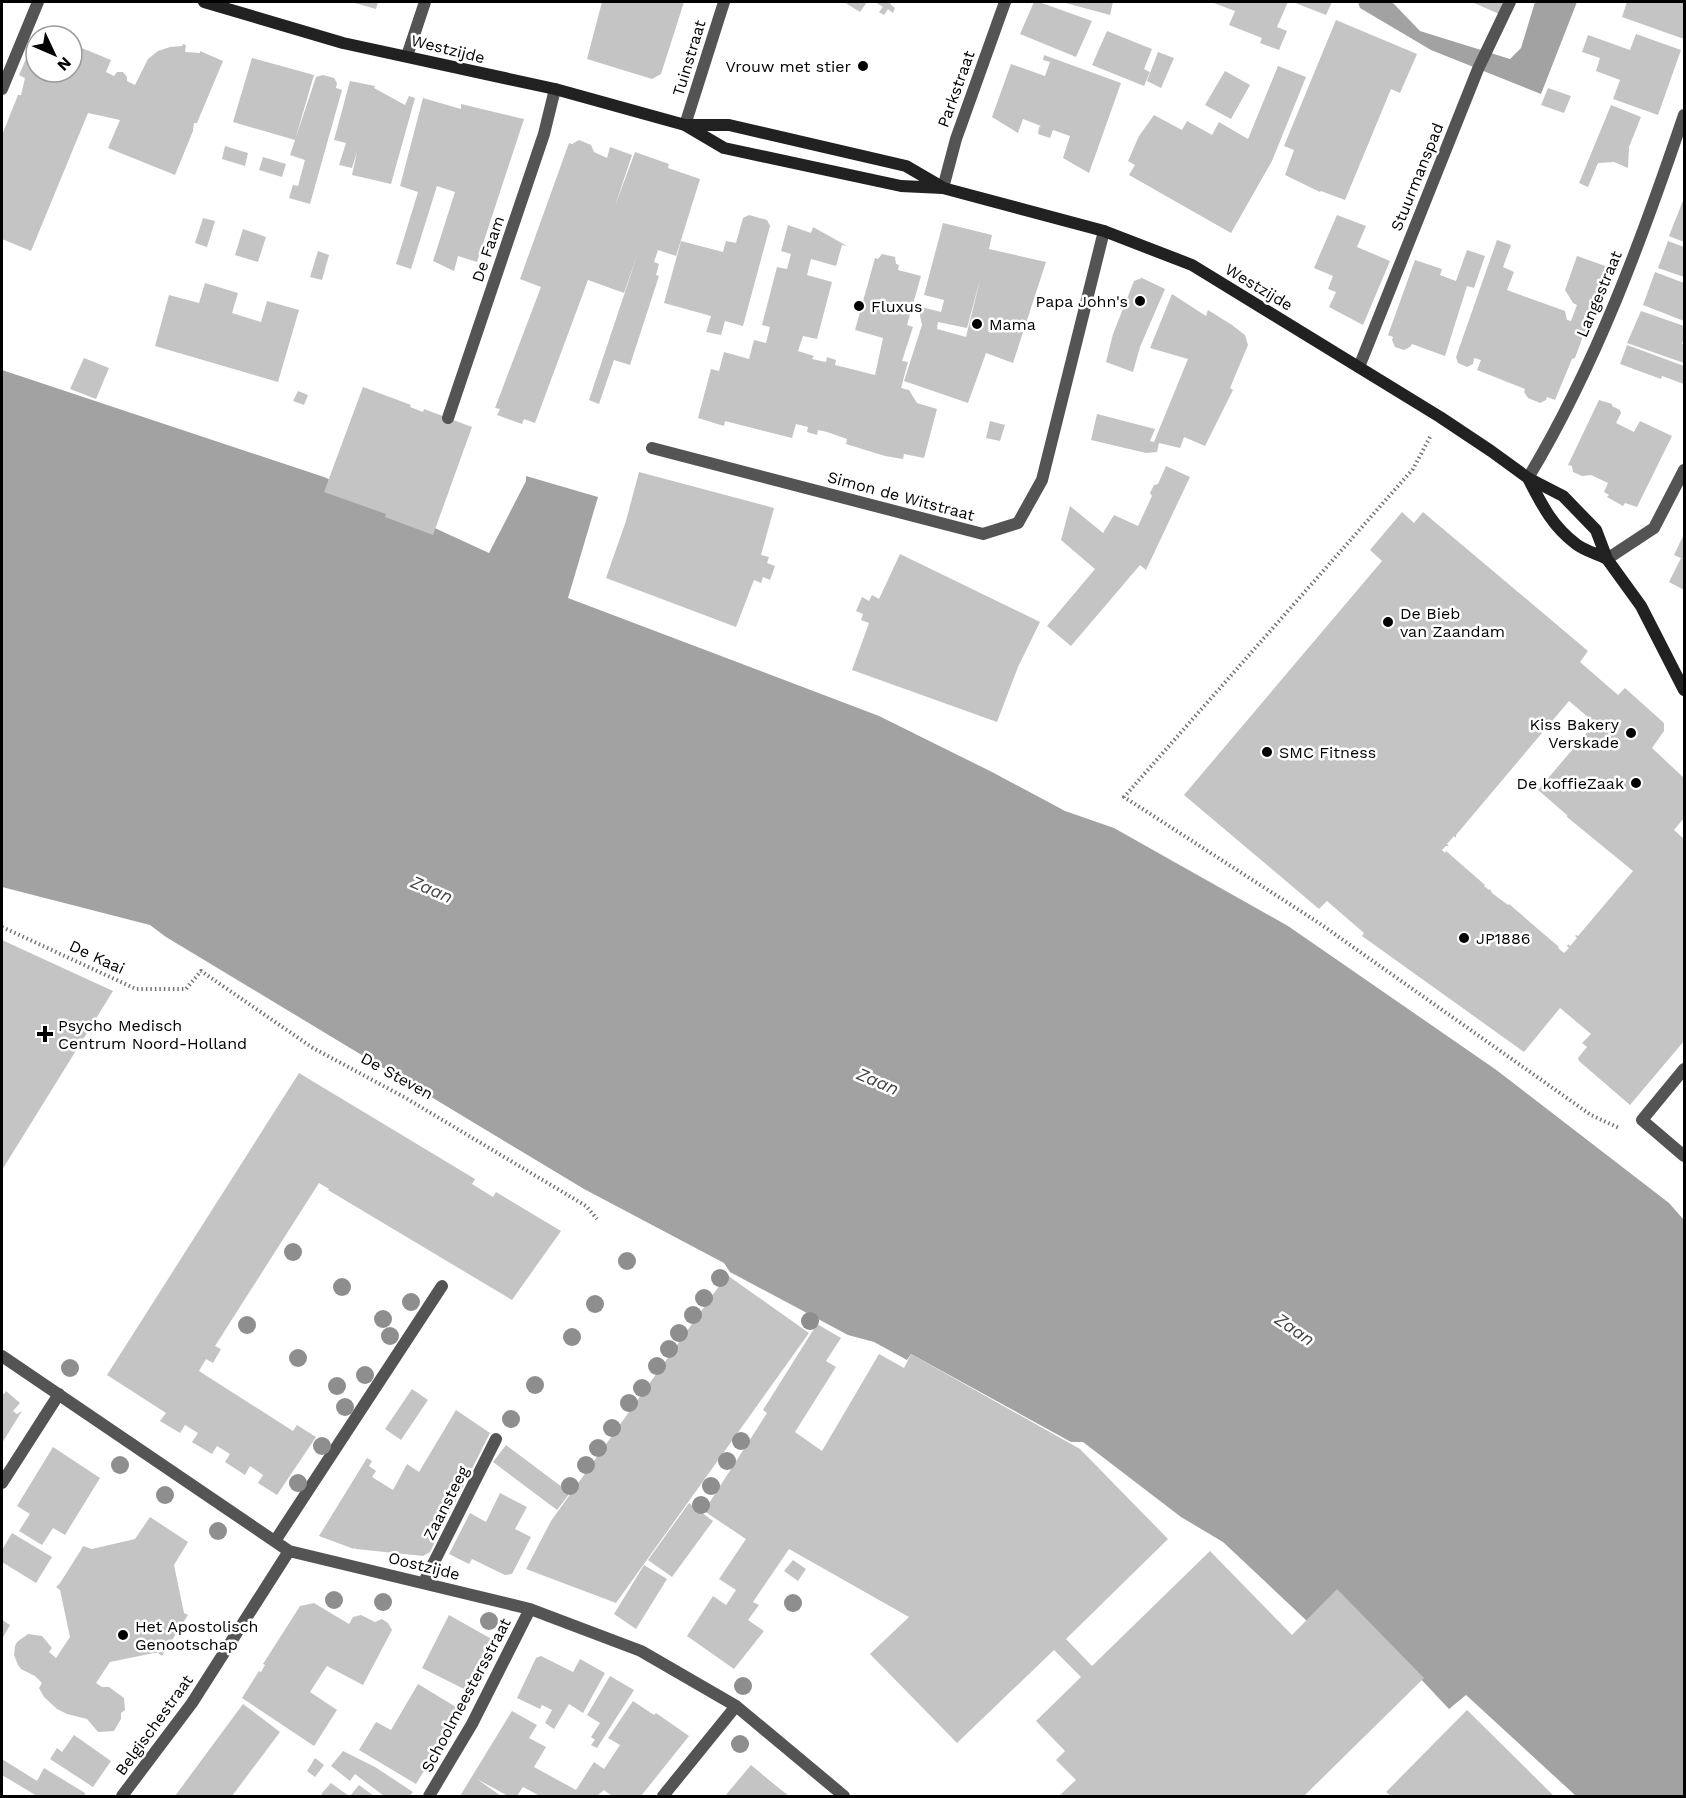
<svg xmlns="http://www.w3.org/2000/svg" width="1686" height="1798" font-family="'Work Sans',sans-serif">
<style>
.water{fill:#a2a2a2}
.building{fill:#c4c4c4;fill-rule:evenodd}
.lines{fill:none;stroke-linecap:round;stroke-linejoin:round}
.path{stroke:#767676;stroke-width:4;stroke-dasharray:1.5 3;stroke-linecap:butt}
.lane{stroke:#545454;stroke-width:12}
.street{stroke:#545454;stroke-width:12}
.secondary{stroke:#212121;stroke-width:12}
.tree{fill:#8e8e8e}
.poi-dot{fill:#000;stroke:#fff;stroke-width:2}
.labels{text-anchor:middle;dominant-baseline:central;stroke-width:5;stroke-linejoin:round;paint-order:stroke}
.street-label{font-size:16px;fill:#000;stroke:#fff}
.poi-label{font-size:16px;fill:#000;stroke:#fff;text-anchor:start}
.water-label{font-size:18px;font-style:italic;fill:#434343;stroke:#fff}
</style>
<rect width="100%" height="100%" fill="#fff"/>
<path class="water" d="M1358,2H1392L1420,31L1510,59L1521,48L1535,2H1577L1541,94L1431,50L1360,8Z
M2,370L324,477L489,553L526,481V476L598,497L568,598L879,716L992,772L1065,811L1114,828L1288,926L1495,1069L1669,1203L1684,1220V1796H1576L1466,1695L1449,1709L1337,1590L1307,1621L1223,1542L1181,1517L1083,1442H1071L911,1354L907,1360L874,1342L848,1335L730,1272L724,1263L584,1189L166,937L150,925L2,887Z"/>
<path class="building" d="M351,2H378L376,9Z
M602,2H684L661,74L652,79L587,59Z
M844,2H867L860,12Z
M875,2H892L890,4L895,8L893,13L888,9L884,15L879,12L883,7Z
M1034,2H1039L1092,21L1076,57L1020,34Z
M1062,2H1113L1110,15Z
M1211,2H1288L1277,27L1287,31L1279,50L1260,43L1262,38L1229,25L1235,11Z
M1293,2H1332L1326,15Z
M1472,2H1505L1499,14Z
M1627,2H1684V39L1622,17Z
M1336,20L1417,54L1400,93L1391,89L1345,200L1321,191L1320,192L1285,175L1294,150L1284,146Z
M1107,31L1152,49L1144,69L1150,72L1144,86L1092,65Z
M37,33L43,35L44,33L52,36H36V72H72V44L111,60L106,72L114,76L117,72H123L127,77V81L135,85L148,59L158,51L170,47L182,46L183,44L186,45L185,52L200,53V51L223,61L197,123H194L193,131L175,175L108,148L120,120L88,113L31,251L2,239V135L18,95H21L25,78L19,75Z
M1636,34L1681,50L1658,115L1613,99L1620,80L1596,71L1600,58L1582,52L1588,35L1630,50Z
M1158,52L1174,58L1161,88L1147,81Z
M1044,55L1121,83L1089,173L1063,158L1070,136L1053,130L1050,138L1038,134L1039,127L1041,126L1023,119L1018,133L992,117L1011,64L1045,76L1050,62L1043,60Z
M252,58L314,75L295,140L233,122Z
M1278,66L1306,77L1272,161L1231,233L1129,175L1135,165L1128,161L1139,136L1154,115L1182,130L1187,121L1212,135L1219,122L1248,139Z
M1225,71L1250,85L1231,119L1205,105Z
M323,75L334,78L337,83L336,88L342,90L310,204L289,198L293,185L298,186L305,160L290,155L316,77Z
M350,81L375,86L374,88L405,105L409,96L415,98L391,184L352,175L357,152L352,168L339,165L346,143L334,140Z
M1548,88L1571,96L1564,113L1541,105Z
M423,98L461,109V104L524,119L477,262L458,256L454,271L433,261L455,192L437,186L411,269L396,264L418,192L400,186Z
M1611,105L1641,117L1629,147L1628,168L1614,162L1598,163L1588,187L1579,183Z
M579,140L591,145L594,152L607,158L610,147L632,155L615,206L635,152L669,164L668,168L700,179L676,256L658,250L654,262L659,264L656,275L659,276L630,365L614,360L599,404L589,400L639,250L624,293L588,280L535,423L524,419L522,424L497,415L500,409L495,408L541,287L520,279L569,143L572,144Z
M225,146L248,153L245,166L222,159Z
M263,157L286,164L282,177L259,170Z
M1684,198V242L1669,236Z
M749,215L767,220L770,226L743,326L725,321L721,335L706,332L711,316L664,303L681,241L723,252L726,241L736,243L743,218Z
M1337,215L1366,226L1357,247L1390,261L1363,325L1329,307L1336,292L1328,289L1333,276L1314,268Z
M203,218L215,221L207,247L195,243Z
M943,223L992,235L989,249L1046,262L1013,363L986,353L968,403L904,381L922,325L919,311L921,307L941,312L944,300L924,295ZM981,276L966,337L937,329L938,322L967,328Z
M788,225L811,233L813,227L847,246L842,245L836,266L811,259L807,275L832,282L817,339L803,336L798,351L814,356L812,359L826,362L827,357L836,360L835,365L875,375L883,338L855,330L875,258L878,259L882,254L895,257L896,264L899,265L898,270L921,276L907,325L913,327L902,361L908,362L901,388L909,390L917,403L937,409L924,458L904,454L903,459L885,456L846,444L847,439L827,432L818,430L817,435L807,432L808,427L796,424L792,438L725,421L724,426L698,418L711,369L719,371L724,352L749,359L754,340L766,343L770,327L762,325L777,267L787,269L791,254L781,251Z
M243,229L266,237L258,262L235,255Z
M1497,240L1511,245L1503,267L1514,272L1507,290L1565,311L1567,320L1571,321L1577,305L1573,303L1565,290L1577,256L1611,268L1589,329L1586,328L1575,358L1572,359L1555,400L1547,397L1546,400L1540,403L1528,398L1524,392L1525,389L1477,370L1481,360L1474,358L1473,364L1467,367L1458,363L1456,357Z
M1668,241L1684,247V277L1658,268Z
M1467,250L1485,256L1474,288L1467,286L1445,356L1412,344L1410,347L1404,350L1395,347L1392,340L1393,337L1388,335L1415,260L1442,269L1440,275L1456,281Z
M318,251L329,255L322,280L310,277Z
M1655,272L1684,283V321L1643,305Z
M1142,278L1165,289L1140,347L1133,372L1106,362L1113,334L1134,281Z
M205,283L238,293L232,313L261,322L267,301L299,310L278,382L155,346L169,295L199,303Z
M1172,294L1206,316L1208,310L1232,325L1245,335L1248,345L1230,388L1233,390L1205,446L1184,437L1180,448L1159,443L1157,452L1146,453L1091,440L1097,414L1155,429L1150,441L1154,442L1188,359L1150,348Z
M1641,311L1684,326V337L1682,344L1684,345V363L1627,343Z
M1627,345L1684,366V384L1662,376L1661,379L1620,364Z
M84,358L109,368L96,399L70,389Z
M363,387L411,405L410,407L423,412L424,409L472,427L433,535L385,517L386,514L324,492Z
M298,391L308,395L304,405L293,401Z
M1599,400L1612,404V406L1620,410L1621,413L1616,423L1634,432L1640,421L1672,436L1637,507L1625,503L1623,506L1607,497L1609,495L1604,492L1608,483L1591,475L1582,476L1573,472L1572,466L1568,465Z
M990,421L1005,425L1000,441L986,438Z
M1166,466L1190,477L1146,570L1140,565L1071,646L1047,626L1095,569L1061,540L1070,506L1103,533L1114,515L1138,526L1152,496L1150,493L1154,485L1158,484Z
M639,472L774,508L761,555L769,557L767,563L775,566L770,580L763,577L761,583L754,580L736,627L606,578L626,521Z
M1402,512L1414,523L1423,512L1588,651L1580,662L1618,695L1625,688L1664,723V731L1652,748L1684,778V818L1674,830L1684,839V1041L1630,1105L1579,1061L1578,1058L1587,1047L1582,1043L1591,1034L1560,1008L1524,1052L1362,936L1364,933L1327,901L1319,909L1184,795L1382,561L1370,550ZM1569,701L1595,723L1538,790L1567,815V817L1633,871L1578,936L1576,935L1575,936L1577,938L1570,946L1568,944L1567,946L1569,948L1564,953L1558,948L1559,947L1509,904L1508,905L1492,893L1490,889L1489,890L1484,886L1485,885L1446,851L1445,853L1442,850L1446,846H1449L1447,844L1454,836L1456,838V835Z
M1684,534V590L1669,582L1681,558L1674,555Z
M900,554L1040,622L1018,667L997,722L852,670L869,623L861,620L863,614L856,611L862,597L869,601L872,595L879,599Z
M2,940L113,991L2,1170Z
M299,1073L475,1179L472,1184L493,1197L496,1192L561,1231L512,1300L328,1190L329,1189L319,1183L215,1346L221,1349L213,1363L206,1359L199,1371L293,1431L297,1425L316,1437L277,1495L258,1483L263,1475L250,1466L245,1475L225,1462L230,1454L217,1446L212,1454L192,1442L198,1433L185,1425L180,1433L160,1421L166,1413L107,1375Z
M727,1275L809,1333L616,1603L526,1569L551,1521Z
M817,1324L841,1338L826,1361L836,1367L795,1432L822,1451L879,1354L904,1368L911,1354L1080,1449L1168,1539L1066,1639L1092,1666L1210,1551L1292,1635L1337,1589L1424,1678L1304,1796H1062L1060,1795L1076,1780L1056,1760L1065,1751L1036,1721L1081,1677L1054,1650L957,1743L870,1654L909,1617L789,1549L753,1602L759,1605L748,1620L764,1631L734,1669L687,1636L713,1596L726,1605L736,1590L719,1579L746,1539L704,1511L767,1413L763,1410Z
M412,1389L428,1400L401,1440L385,1429Z
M6,1391L20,1403L13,1411L17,1414L22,1411L2,1443V1393L4,1394Z
M456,1410L490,1433L430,1552L423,1556L356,1549L354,1548V1549L319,1536L367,1458L372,1461L369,1466L376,1471L372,1477L393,1490L407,1464L419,1472Z
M506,1445L570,1493L557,1510L493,1462Z
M53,1447L100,1478L65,1535L53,1528L42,1545L19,1531L30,1514L17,1506Z
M500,1493L527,1507L515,1529L531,1537L512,1574L505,1575L472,1559L469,1564L449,1554L470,1513L486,1522Z
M689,1503L713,1521L672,1577L648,1560Z
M150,1517L188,1542L174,1565L184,1613L188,1615L162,1656L158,1653H154L110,1662L96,1683L102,1687H109L124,1698L125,1710L121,1713V1719L114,1731L98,1732L87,1719L67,1714L57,1709L44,1697L39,1688L42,1683L35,1676L21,1669L18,1665L14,1655L15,1646L17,1642L28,1634L42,1636L52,1648L49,1652L56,1658L70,1637L60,1590L56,1587L60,1583L81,1550L83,1546L92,1549L135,1539Z
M12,1533L52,1557L36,1583L2,1562V1550Z
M793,1560L806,1569L798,1581L784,1571Z
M644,1565L667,1579L636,1629L614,1614Z
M314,1603L349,1624L353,1617L361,1615L375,1622L382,1619L388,1623L392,1630L363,1685L327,1666L323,1672L310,1692L337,1710L314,1746L242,1698L259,1671L261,1672L265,1665L263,1664L300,1606Z
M449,1615L495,1641L470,1692L422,1668Z
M2,1620L10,1625L2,1639Z
M541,1656L573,1672L580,1659L605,1673L583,1713L569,1704L554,1729L545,1723L552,1710L542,1705L540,1709L517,1698L536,1658Z
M610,1676L634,1690L597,1748L591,1745L595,1740L591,1737L600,1723L587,1715Z
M418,1684L461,1710L416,1784L359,1750L376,1722L391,1730Z
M633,1701L654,1715L656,1713L689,1736L641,1796H612L604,1790L597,1796H540L523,1787L517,1796H508L477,1779L501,1796H460L512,1711L537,1725L529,1738L546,1747L534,1767L576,1790L594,1762L604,1769L620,1745L608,1738Z
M243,1704L280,1732L232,1796H175Z
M1467,1710L1554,1796H1391L1386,1792Z
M74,1735L111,1761L93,1787L50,1759L57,1748L62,1752Z
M343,1751L375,1767L413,1792L410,1796H384L355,1774L350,1781L331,1766Z
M315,1758L324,1765L315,1777L307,1771Z
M2,1759L37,1781L44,1768L85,1793L84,1796H37L2,1775Z
M751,1765L775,1785L789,1796H725Z
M331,1783L349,1796H324L321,1794Z
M359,1785L374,1796H350Z"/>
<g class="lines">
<path class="path" d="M1430,437L1413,469L1124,797L1319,923L1591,1115L1619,1128
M2,927L136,989H186L201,971L313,1048L404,1097L586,1206L597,1219"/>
<path class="lane" d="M2,89L38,2
M448,418L544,134L555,89"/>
<path class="street" d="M407,56L425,2
M685,125L724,2
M943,188L956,139L1005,2
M1359,367L1478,69L1510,2
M652,448L983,534L1018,523L1042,480L1104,231
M1528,478C1596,365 1642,239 1684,115
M1607,559L1654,528L1684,470
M1684,1069L1642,1120L1684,1156
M2,1356L289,1551L530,1609L641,1651L736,1706L844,1796
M2,1483L59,1394
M275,1541L442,1286
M424,1582L496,1439
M122,1796L192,1703L289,1551
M429,1796L472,1724L530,1609
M663,1796L736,1706"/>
<path class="secondary" d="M204,2L343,43L555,89L685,125L724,148L901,186L943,188L1104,231L1192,265L1440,417L1491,451L1528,478L1563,496L1596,530L1607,559L1641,606L1684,690
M688,125H729L906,166L942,187
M1528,478C1542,505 1552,526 1576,544C1585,551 1598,554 1607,559"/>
</g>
<g class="tree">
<circle cx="293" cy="1252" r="9"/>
<circle cx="627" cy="1261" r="9"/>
<circle cx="720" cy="1278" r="9"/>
<circle cx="342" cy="1287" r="9"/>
<circle cx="704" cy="1298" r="9"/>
<circle cx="411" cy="1302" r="9"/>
<circle cx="595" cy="1304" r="9"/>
<circle cx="693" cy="1315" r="9"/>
<circle cx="383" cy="1319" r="9"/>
<circle cx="810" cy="1321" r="9"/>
<circle cx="247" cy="1325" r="9"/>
<circle cx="679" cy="1333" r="9"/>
<circle cx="390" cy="1336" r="9"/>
<circle cx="572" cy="1337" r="9"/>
<circle cx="669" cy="1349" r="9"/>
<circle cx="298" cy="1358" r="9"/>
<circle cx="657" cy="1366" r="9"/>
<circle cx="70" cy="1368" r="9"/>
<circle cx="365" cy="1375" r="9"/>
<circle cx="535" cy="1385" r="9"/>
<circle cx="337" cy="1386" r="9"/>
<circle cx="642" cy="1388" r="9"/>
<circle cx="629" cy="1403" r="9"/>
<circle cx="345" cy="1407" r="9"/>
<circle cx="511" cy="1419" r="9"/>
<circle cx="612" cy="1428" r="9"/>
<circle cx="741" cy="1441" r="9"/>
<circle cx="322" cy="1446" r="9"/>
<circle cx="598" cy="1448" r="9"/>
<circle cx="727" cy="1461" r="9"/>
<circle cx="120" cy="1465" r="9"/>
<circle cx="586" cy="1465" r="9"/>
<circle cx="298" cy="1483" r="9"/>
<circle cx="570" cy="1486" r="9"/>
<circle cx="711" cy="1486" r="9"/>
<circle cx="165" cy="1495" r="9"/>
<circle cx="701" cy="1505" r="9"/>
<circle cx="218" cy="1531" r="9"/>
<circle cx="334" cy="1600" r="9"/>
<circle cx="383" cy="1602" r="9"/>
<circle cx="793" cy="1603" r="9"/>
<circle cx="489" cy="1621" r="9"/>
<circle cx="743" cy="1686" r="9"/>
<circle cx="740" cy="1744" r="9"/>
</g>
<g class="poi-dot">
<circle cx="863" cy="66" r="6"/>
<circle cx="1140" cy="301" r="6"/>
<circle cx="859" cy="306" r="6"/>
<circle cx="977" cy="324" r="6"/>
<circle cx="1388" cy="622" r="6"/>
<circle cx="1631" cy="733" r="6"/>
<circle cx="1267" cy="752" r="6"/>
<circle cx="1636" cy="783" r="6"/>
<circle cx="1464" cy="938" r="6"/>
<path d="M42 1025h6v6h6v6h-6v6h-6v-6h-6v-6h6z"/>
<circle cx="123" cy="1635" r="6"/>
</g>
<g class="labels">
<g class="street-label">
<text transform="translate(448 49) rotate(14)">Westzijde</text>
<text transform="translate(689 58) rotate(-73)">Tuinstraat</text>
<text transform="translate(956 89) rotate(-70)">Parkstraat</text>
<text transform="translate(1417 177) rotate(-68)">Stuurmanspad</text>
<text transform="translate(488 249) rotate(-71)">De Faam</text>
<text transform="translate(1259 287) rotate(31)">Westzijde</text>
<text transform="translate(1599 294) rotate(-67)">Langestraat</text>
<text transform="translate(901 496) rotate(15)">Simon de Witstraat</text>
<text transform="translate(97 957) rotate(25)">De Kaai</text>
<text transform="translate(397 1076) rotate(29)">De Steven</text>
<text transform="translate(446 1503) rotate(-63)">Zaansteeg</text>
<text transform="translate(424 1566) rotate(14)">Oostzijde</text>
<text transform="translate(466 1695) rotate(-62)">Schoolmeestersstraat</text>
<text transform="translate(154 1725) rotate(-54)">Belgischestraat</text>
</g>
<g class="poi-label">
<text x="851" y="66" text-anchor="end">Vrouw met stier</text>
<text x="1128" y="301" text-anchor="end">Papa John's</text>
<text x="871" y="306">Fluxus</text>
<text x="989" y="324">Mama</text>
<text x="1400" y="613">De Bieb<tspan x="1400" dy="18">van Zaandam</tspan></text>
<text x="1619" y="724" text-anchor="end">Kiss Bakery<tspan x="1619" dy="18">Verskade</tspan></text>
<text x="1279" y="752">SMC Fitness</text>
<text x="1624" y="783" text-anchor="end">De koffieZaak</text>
<text x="1476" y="938">JP1886</text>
<text x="58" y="1025">Psycho Medisch<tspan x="58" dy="18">Centrum Noord-Holland</tspan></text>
<text x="135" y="1626">Het Apostolisch<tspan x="135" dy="18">Genootschap</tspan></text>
</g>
<g class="water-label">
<text transform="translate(432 889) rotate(23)">Zaan</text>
<text transform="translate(878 1081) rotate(23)">Zaan</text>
<text transform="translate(1295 1329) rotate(34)">Zaan</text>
</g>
</g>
<rect width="1686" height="1798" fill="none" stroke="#000000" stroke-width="6"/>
<g transform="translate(54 54) rotate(134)"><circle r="28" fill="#ffffff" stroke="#999999" stroke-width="1.5"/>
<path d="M0-4.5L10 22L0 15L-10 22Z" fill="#000000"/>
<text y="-9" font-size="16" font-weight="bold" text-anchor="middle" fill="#000000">N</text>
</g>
</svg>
